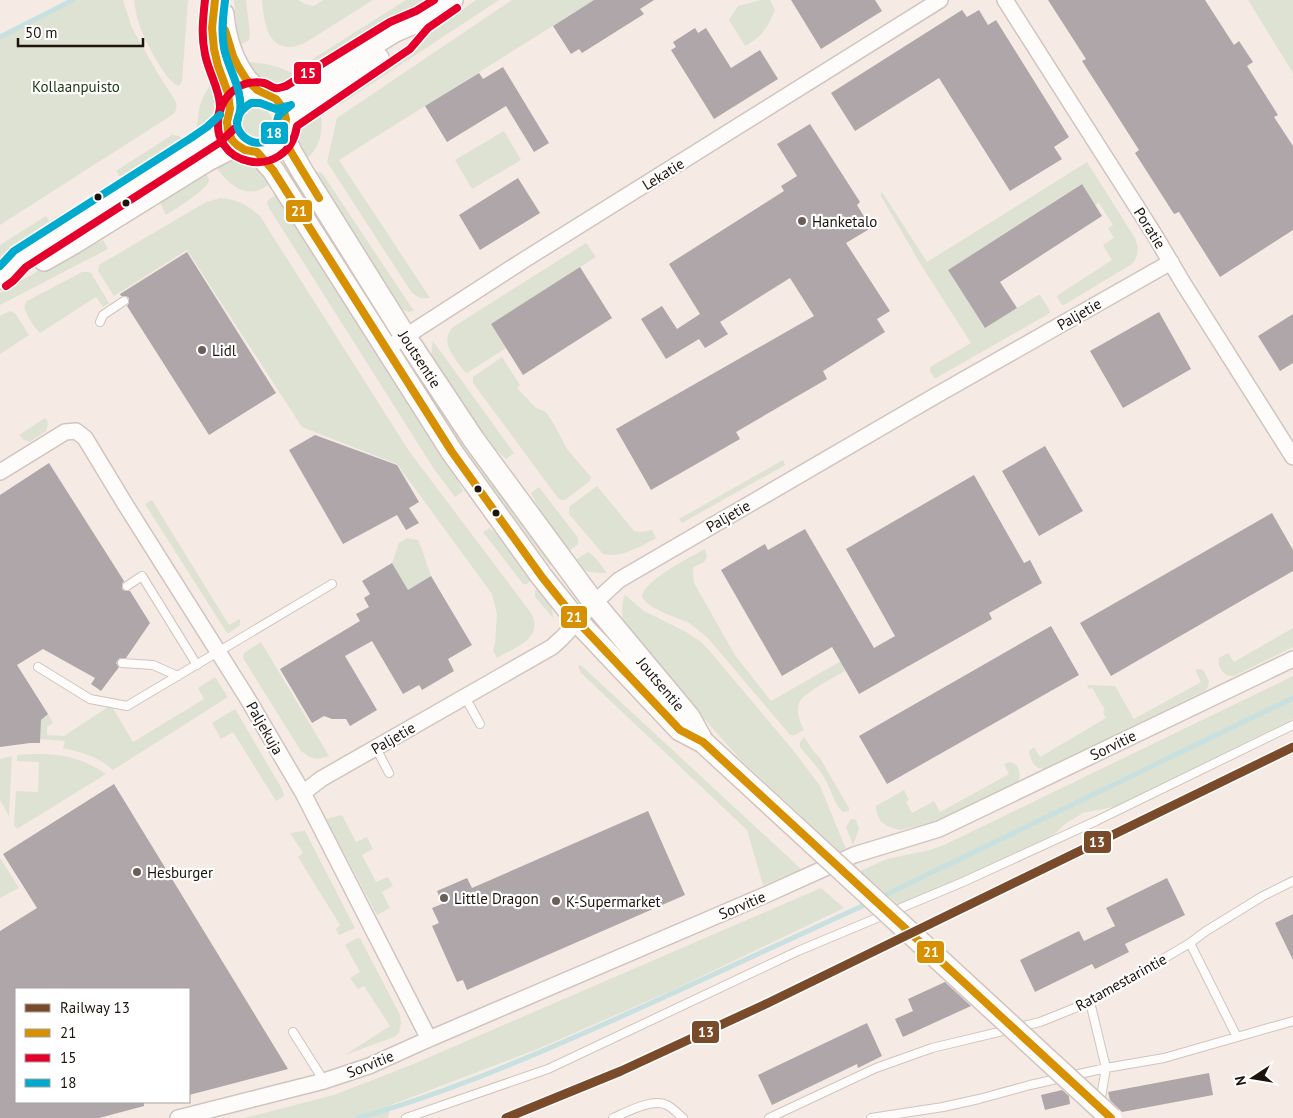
<svg xmlns="http://www.w3.org/2000/svg" width="1293" height="1118" font-family="'PT Sans',sans-serif">
<style>
.green{fill:#dee2d2}
.lines{fill:none;stroke-linecap:round;stroke-linejoin:round}
.stream{stroke:#c8e0e0;stroke-width:5}
.building{fill:#aea6a8}
.lane-casing{stroke:#d0c4be;stroke-width:10}
.street-casing{stroke:#d0c4be;stroke-width:18}
.secondary-casing{stroke:#d0c4be;stroke-width:24}
.lane{stroke:#fefcfb;stroke-width:8}
.street{stroke:#fefcfb;stroke-width:15}
.secondary{stroke:#fefcfb;stroke-width:21}
.secondary-bridge-casing{stroke:#d0c4be;stroke-width:24;stroke-linecap:butt}
.secondary-bridge{stroke:#fefcfb;stroke-width:21}
.bus-1-casing{stroke:#fff;stroke-width:11}
.bus-2-casing{stroke:#fff;stroke-width:11}
.bus-3-casing{stroke:#fff;stroke-width:11}
.bus-1{stroke:#d79002;stroke-width:8}
.bus-2{stroke:#e4002b;stroke-width:8}
.bus-3{stroke:#00a9ce;stroke-width:8}
.rail-1-casing{stroke:#fff;stroke-width:12}
.rail-1{stroke:#7a4b2a;stroke-width:9}
.bus-dot{fill:#1f130d;stroke:#fff;stroke-width:2}
.poi-dot{fill:#6a5e58;stroke:#fff;stroke-width:2}
.labels{text-anchor:middle;dominant-baseline:central;stroke-width:4.5;stroke-linejoin:round;paint-order:stroke}
.park-label{font-size:15px;fill:#1b360f;stroke:#fff}
.street-label{font-size:15px;fill:#1f130d;stroke:#fff}
.poi-label{font-size:15px;fill:#1f130d;stroke:#fff;text-anchor:start}
.line-badge{stroke:#fff;stroke-width:2}
.badge-label{font-size:14px;text-anchor:middle;font-weight:bold;fill:#fff}
</style>
<rect width="100%" height="100%" fill="#f6eae4"/>
<path class="green" d="M69,0H123L132,28L157,72L176,102C177,108 177,111 172,115L0,225V35Z
M134,0H188L182,81L180,85L178,86C164,79 146,42 140,27C137,18 135,9 134,0Z
M234,0H246L250,34L249,40L239,46Z
M262,0H298L305,4L314,6L323,0H373L303,44C269,57 264,25 262,0Z
M406,0H431L313,73C310,68 309,63 314,58Z
M476,0H499L341,104H332L329,100L411,47Z
M512,0H594L339,160L430,298C421,299 416,298 410,290L327,162L337,118Z
M761,0H770L775,10C767,28 763,36 745,46L729,20L738,6Z
M1248,0H1293V73Z
M245,62C269,63 281,66 302,79C278,90 259,82 245,62Z
M215,77C216,85 220,94 220,102C220,116 207,128 197,136L196,133L199,109L203,97Z
M318,106C326,124 321,151 303,161C300,150 293,135 300,124C303,118 313,111 318,106Z
M242 122a15 15 0 1 1 30 0a15 15 0 1 1-30 0Z
M504,131L521,160L472,189L455,160Z
M172,135C180,135 182,138 187,143L171,153L120,177L116,171Z
M229,159C252,158 258,166 272,182C268,185 263,189 259,190C240,197 223,178 214,164Z
M1087,162L1135,238C1139,248 1139,255 1132,264L1064,305H1062L1057,297L1058,295L1112,260L1103,245L1114,238L1108,228L1113,225L1099,203L1095,205L1081,184L948,270L985,328L1038,295H1040L1049,309L1050,313L936,378H934L930,371V367L971,343L921,265L881,196V192L884,195L927,262Z
M203,170C205,173 209,176 209,180C208,190 175,209 166,215L160,203L178,186Z
M313,171L322,173L414,311L409,312L396,307Z
M279,193L440,446L463,491L455,497L434,469L269,208L267,203L268,200Z
M220,198C237,199 247,205 260,216L409,451L531,613C545,638 514,648 497,658L493,650L495,643L497,614L492,594L397,464L302,427L187,250L114,296L98,271L99,265L206,202Z
M74,206V208L51,229L0,261V245L46,216L49,221Z
M103,240L108,249L0,305V293L57,260Z
M586,243L596,257L491,324L506,348L467,373L465,372C458,362 442,346 449,333C451,328 456,325 461,322Z
M82,272H88L91,273L109,303L103,307L96,297L40,333C35,329 27,316 25,310C24,305 25,304 27,301Z
M10,311L15,313L29,335L0,354V316Z
M433,341L514,453L506,459L479,434L433,361L431,355Z
M502,357L520,385L517,388L536,408L546,412L555,426L567,449L591,477L590,481L565,500H561L558,498L473,383V377Z
M421,376L556,561L550,566L474,464L454,443L419,380Z
M45,418L47,420L48,424L46,431L30,442L24,440L19,435Z
M783,460L785,465L682,523L679,519Z
M597,486L634,531L640,532L652,530L656,538C643,546 618,559 603,554L569,514V510L570,506Z
M539,487L578,538V544L566,553L548,525L531,493Z
M152,500L229,625L239,619L240,620V625L229,633H227L145,504Z
M490,528L517,553L535,577L527,584H523L483,532Z
M407,538L418,540L421,547L431,576L408,590L392,563L399,543Z
M705,549C709,562 705,561 694,567L693,572L694,583L735,655L771,701L841,661L845,671C835,677 803,693 799,703C796,712 800,723 804,730L795,735H790L707,637C701,633 695,627 689,623C676,617 654,611 644,600C632,586 696,554 705,549Z
M588,552C596,556 601,566 607,573C592,573 583,573 574,561Z
M541,586C547,597 553,606 553,618L535,597V591Z
M625,595L644,611L686,632L700,641L708,649L793,750L820,786L846,849L840,852L739,758L626,631C622,618 620,608 625,595Z
M1293,628V647L1234,676C1224,677 1217,668 1219,658L1228,653L1234,662Z
M261,642L329,756C315,761 312,759 301,751L243,658L244,653Z
M580,665L583,667L801,869L763,885L747,830L581,673L578,667Z
M1199,669L1203,670L1209,681L1208,687L1206,690L1044,769C1034,769 1031,761 1029,752L1030,750L1034,747L1040,757L1106,718L1103,712L1105,710L1092,688L1089,689L1087,685L1115,686L1134,719L1201,682L1195,670Z
M1293,676V719L1118,806L1083,813L1065,824L1057,832L1042,842L962,879L899,905L860,871L887,859L930,850L944,845Z
M215,677L228,697L113,770C99,757 81,752 63,748L65,741L40,739L41,720L48,714L53,723L47,727V735L64,736L111,705L133,742L204,699L198,688Z
M235,709L282,789L284,796L276,801L233,732L221,739L212,723Z
M804,737L814,752L820,758L849,808V811L843,812C834,805 830,785 822,774C816,765 807,756 800,747V742Z
M35,754C64,754 82,758 106,774L17,829L14,825L16,791L38,792L39,762L17,761V755Z
M12,756L9,816L0,800V759Z
M1009,762C1019,763 1022,773 1018,782L936,821L910,828L899,830L887,826L881,822L878,816L876,810V806L904,790L909,800L906,802L912,813L934,801L940,812L1009,774L1004,764Z
M342,815L356,842L367,837L373,849L362,855L376,882L388,877L393,886L382,892L390,908L377,915L326,819Z
M851,819H853L856,820L859,829L853,845L846,827Z
M305,831L355,928L339,935L336,929L340,925L298,857L303,853L290,833Z
M0,858L19,888L0,898Z
M821,888L844,908L675,989L540,1048L391,1105L388,1118H244L334,1095L411,1065Z
M360,938L400,1015L401,1023L399,1033L394,1037L345,1055L390,1026L364,986L358,989L350,978L360,972L345,945L355,939Z"/>
<g class="lines">
<path class="stream" d="M0,37L73,0
M879,898L1293,698
M358,1118C441,1095 521,1061 600,1026C690,986 779,944 869,903"/>
</g>
<path class="building" d="M594,0H654L640,9L644,14L582,53L579,49L571,54L553,26Z
M791,0H875L882,11L821,49Z
M1048,0H1205L1234,45L1239,41L1253,62L1247,66L1278,115L1274,117L1293,146V230L1220,277L1179,212L1174,214L1135,153L1139,150L1082,61L1086,59Z
M962,10L967,17L979,10L988,25L996,20L1069,137L1054,147L1062,159L1010,191L939,78L855,131L831,93Z
M695,28L698,33L706,28L731,68L760,50L778,79L714,119L671,50L676,47L673,42Z
M503,67L549,143L534,152L506,106L447,142L425,106L479,73L483,79Z
M810,124L860,202L857,205L871,228L846,243L890,311L877,319L885,332L823,371L827,379L736,432L740,439L651,490L616,429L814,316L790,278L720,322L728,334L705,348L699,339L666,359L641,319L662,306L677,329L700,314L669,264L784,191L781,186L797,176L777,144Z
M518,178L540,213L480,250L459,215Z
M1082,184L1102,216L1000,282L1017,308L985,328L948,270Z
M187,252L276,393L209,435L127,306L129,303V298L126,296H121L120,294Z
M580,267L612,318L523,375L491,324Z
M1159,312L1191,369L1123,408L1090,351Z
M1293,314V363L1280,371L1258,336Z
M315,435L397,465L419,502L409,508L419,523L406,530L397,515L343,544L289,450Z
M1045,446L1083,511L1039,536L1002,471Z
M49,463L124,581L122,584V589L125,591H130L150,623L126,658H120L118,660L116,663L119,667L101,691L91,684L95,678L43,649L17,665L48,714L41,720L40,743H30L0,747V495Z
M974,475L1024,563L1030,560L1042,583L989,613L992,619L859,694L832,647L782,676L721,570L765,544L768,550L805,529L874,648L895,636L846,549Z
M1272,513L1293,550V571L1111,676L1080,623Z
M392,563L408,590L431,576L472,645L448,659L454,671L422,690L419,685L403,694L372,641L345,656L377,710L350,726L346,719H332L324,716L312,723L280,669L360,621L356,614L369,607L364,598L370,594L362,581Z
M1051,626L1079,675L887,784L859,736Z
M114,784L288,1069L189,1095V989H16V1102H144V1106L99,1118H0V931L37,908L3,854Z
M648,811L685,895L467,990L463,980L457,982L432,926L439,923L432,908L442,904L437,891L467,878L472,888Z
M1167,878L1185,915L1125,944L1129,952L1095,969L1092,964L1035,992L1020,960L1079,931L1084,941L1115,926L1106,908Z
M1293,914V960L1275,923Z
M945,982L971,1006L903,1037L895,1019L913,1011L908,999Z
M867,1023L882,1056L858,1068L857,1064L772,1105L758,1075Z
M1209,1073L1213,1095L1122,1112L1110,1100L1108,1092Z
M1062,1090L1069,1096L1070,1104L1045,1110L1041,1095Z"/>
<g class="lines">
<defs>
<path id="lane" d="M100,322L103,315L124,301
M127,586L142,576L197,665
M122,663L153,665L178,676
M38,667L90,699L127,706L332,584
M465,697L480,724
M376,748L389,773
M1190,943L1237,1037
M1090,1002L1106,1068L1164,1058L1293,1021
M293,1032L324,1081
M406,1118L548,1069L798,951L963,882L1096,821L1293,725
M613,1118C627,1112 652,1098 667,1105C673,1108 678,1114 683,1118
M769,1118L876,1068L932,1048L1040,1022L1090,1002L1190,943L1206,931L1263,896L1293,881
M871,1118L943,1107L979,1099L1030,1085L1106,1068L1100,1103"/>
<path id="street" d="M1005,0L1154,234L1183,283L1293,457
M386,349L524,260L940,0
M0,472L65,432L76,431L85,438L125,504L246,696L303,793L429,1039
M303,793L321,779L552,647L562,638L594,603L619,580L935,396L1171,262
M178,1118L324,1081L369,1066L429,1039L763,896L854,855L939,829L1293,659"/>
<path id="secondary" d="M215,0L212,28L214,49L218,66L228,93L230,109
M223,14C225,37 232,60 246,79C250,84 256,88 261,93
M227 122a30 30 0 1 1 60 0a30 30 0 1 1-60 0Z
M276,99L290,95L395,31L421,20L452,0
M287,120L378,58
M284,136L291,152L302,171L405,336L474,440L594,603L689,717L703,742
M257,152L273,170L452,452L542,577L578,622L680,730L703,742
M44,260L72,244L206,161L237,145
M0,278L6,274L19,259L197,146L213,135L227,122"/>
</defs>
<use href="#lane" class="lane-casing"/>
<use href="#street" class="street-casing"/>
<use href="#secondary" class="secondary-casing"/>
<use href="#lane" class="lane"/>
<use href="#street" class="street"/>
<use href="#secondary" class="secondary"/>
<defs>
<path id="secondary-bridge" d="M703,742L1111,1118"/>
</defs>
<use href="#secondary-bridge" class="secondary-bridge-casing"/>
<use href="#secondary-bridge" class="secondary-bridge"/>
<defs>
<path id="bus-1" d="M215,0L212,28L214,49L218,66L228,93L230,109L227,122L228,130L232,140L237,145L245,150L257,152L273,170L452,452L542,577L578,622L680,730L703,742L1111,1118
M225,30L233,56L239,68L246,79L257,90L276,99L283,108L286,119L284,136L291,152L319,198"/>
<path id="bus-2" d="M205,0C203,18 201,36 205,54C208,71 220,90 220,106C220,111 218,116 217,121
M434,0L416,11L390,22L286,86C282,87 278,89 275,88C271,87 268,84 264,83C259,82 250,82 245,84C233,88 223,99 220,111C204,167 288,184 297,126L410,49L428,28L457,8
M6,286L13,281L26,267L202,154L219,143L234,129"/>
<path id="bus-3" d="M225,1C223,16 221,32 224,48C228,69 243,89 240,111C239,115 238,119 237,123
M251,103H260L276,109L291,105L279,115C276,121 277,128 274,134C258,159 215,125 251,103Z
M0,266L14,251L191,138L207,127L220,115"/>
</defs>
<use href="#bus-1" class="bus-1-casing"/>
<use href="#bus-2" class="bus-2-casing"/>
<use href="#bus-3" class="bus-3-casing"/>
<use href="#bus-1" class="bus-1"/>
<use href="#bus-2" class="bus-2"/>
<use href="#bus-3" class="bus-3"/>
<defs>
<path id="rail-1" d="M506,1118L621,1071L768,1003L1293,747"/>
</defs>
<use href="#rail-1" class="rail-1-casing"/>
<use href="#rail-1" class="rail-1"/>
</g>
<g class="bus-dot">
<circle cx="98" cy="197" r="4.5"/>
<circle cx="126" cy="203" r="4.5"/>
<circle cx="478" cy="489" r="4.5"/>
<circle cx="496" cy="513" r="4.5"/>
</g>
<g class="poi-dot">
<circle cx="802" cy="221" r="5"/>
<circle cx="202" cy="350" r="5"/>
<circle cx="137" cy="872" r="5"/>
<circle cx="444" cy="898" r="5"/>
<circle cx="556" cy="901" r="5"/>
</g>
<g class="labels">
<g class="park-label">
<text x="76" y="86">Kollaanpuisto</text>
</g>
<g class="street-label">
<text transform="translate(663 174) rotate(-32)">Lekatie</text>
<text transform="translate(1150 228) rotate(58)">Poratie</text>
<text transform="translate(1079 314) rotate(-30)">Paljetie</text>
<text transform="translate(420 359) rotate(57)">Joutsentie</text>
<text transform="translate(728 516) rotate(-30)">Paljetie</text>
<text transform="translate(661 684) rotate(50)">Joutsentie</text>
<text transform="translate(265 728) rotate(60)">Paljekuja</text>
<text transform="translate(393 738) rotate(-30)">Paljetie</text>
<text transform="translate(1113 745) rotate(-26)">Sorvitie</text>
<text transform="translate(742 905) rotate(-23)">Sorvitie</text>
<text transform="translate(1121 982) rotate(-29)">Ratamestarintie</text>
<text transform="translate(370 1064) rotate(-22)">Sorvitie</text>
</g>
<g class="poi-label">
<text x="812" y="221">Hanketalo</text>
<text x="212" y="350">Lidl</text>
<text x="147" y="872">Hesburger</text>
<text x="454" y="898">Little Dragon</text>
<text x="566" y="901">K-Supermarket</text>
</g>
</g>
<g class="line-badge">
<rect x="293" y="61" width="29" height="24" rx="5" fill="#e4002b"/>
<rect x="260" y="121" width="29" height="24" rx="5" fill="#00a9ce"/>
<rect x="285" y="199" width="28" height="24" rx="5" fill="#d79002"/>
<rect x="560" y="605" width="28" height="24" rx="5" fill="#d79002"/>
<rect x="1083" y="830" width="29" height="24" rx="5" fill="#7a4b2a"/>
<rect x="916" y="940" width="29" height="24" rx="5" fill="#d79002"/>
<rect x="691" y="1020" width="29" height="24" rx="5" fill="#7a4b2a"/>
</g>
<g class="badge-label">
<text x="308" y="78">15</text>
<text x="274" y="138">18</text>
<text x="299" y="216">21</text>
<text x="574" y="622">21</text>
<text x="1097" y="847">13</text>
<text x="931" y="957">21</text>
<text x="706" y="1037">13</text>
</g>
<rect x="15" y="988" width="175" height="115" fill="#ffffff" stroke="#a5a19e"/>
<rect x="25" y="1004" width="25" height="8" fill="#7a4b2a" stroke="#a5a19e"/>
<text x="60" y="1013" font-size="15" fill="#1f130d">Railway 13</text>
<rect x="25" y="1029" width="25" height="8" fill="#d79002" stroke="#a5a19e"/>
<text x="60" y="1038" font-size="15" fill="#1f130d">21</text>
<rect x="25" y="1054" width="25" height="8" fill="#e4002b" stroke="#a5a19e"/>
<text x="60" y="1063" font-size="15" fill="#1f130d">15</text>
<rect x="25" y="1079" width="25" height="8" fill="#00a9ce" stroke="#a5a19e"/>
<text x="60" y="1088" font-size="15" fill="#1f130d">18</text>
<g transform="translate(1253 1078) rotate(258)" stroke="#ffffff" stroke-width="4" paint-order="stroke">
<path d="M0-4L9 19L0 12L-9 19Z" fill="#1f130d"/>
<text y="-8" font-size="14" font-weight="bold" text-anchor="middle" fill="#1f130d">N</text>
</g>
<path d="M18 38v8h125v-8" fill="none" stroke="#1f130d" stroke-width="2.5"/>
<text x="25" y="38" font-size="15" fill="#1f130d" stroke="#ffffff" stroke-width="4" paint-order="stroke">50 m</text>
</svg>
